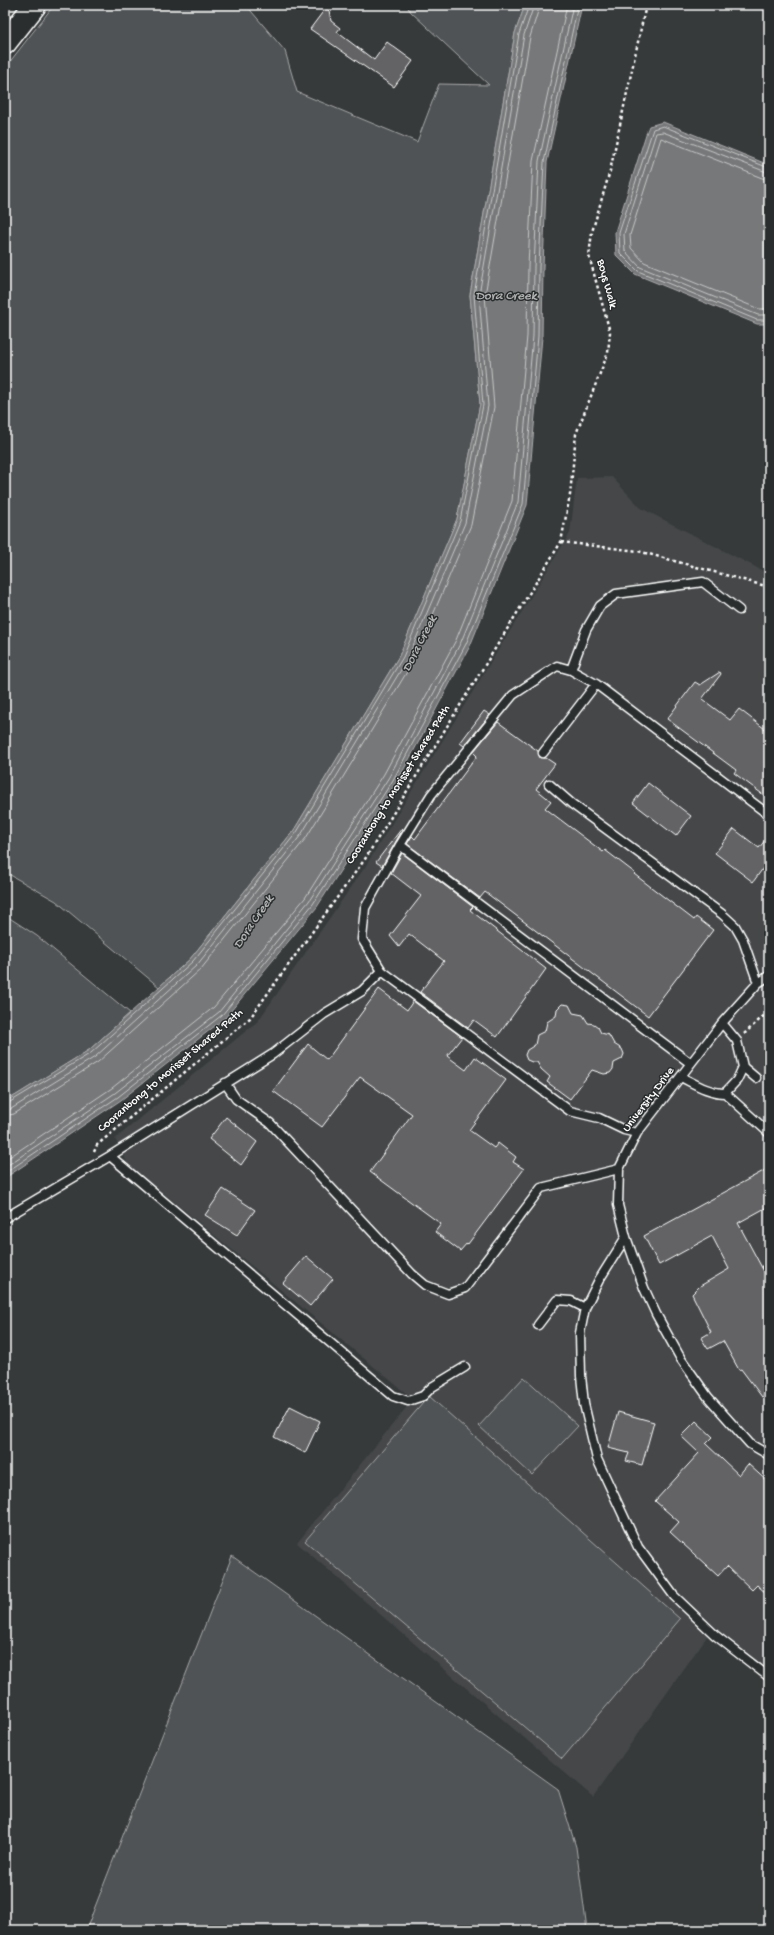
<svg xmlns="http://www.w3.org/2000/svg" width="774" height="1935" font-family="'Gochi Hand',sans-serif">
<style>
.built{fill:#444748}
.green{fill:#505354;stroke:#a8a9aa}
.water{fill:#767879;stroke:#adaeaf}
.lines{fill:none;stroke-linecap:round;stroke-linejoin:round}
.shore{stroke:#c8c9c9;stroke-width:1}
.building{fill:#636465;stroke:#fff}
.lane-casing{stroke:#fff;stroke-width:11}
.secondary-casing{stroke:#fff;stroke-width:25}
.path{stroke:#fff;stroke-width:2.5;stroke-dasharray:3 3;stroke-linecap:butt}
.lane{stroke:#2a2d2e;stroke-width:8}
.secondary{stroke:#2a2d2e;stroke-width:22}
.labels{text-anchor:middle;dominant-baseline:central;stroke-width:3;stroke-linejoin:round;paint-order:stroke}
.street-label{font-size:12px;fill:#fff;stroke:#2a2d2e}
.water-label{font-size:13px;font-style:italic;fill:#b4b5b5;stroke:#2a2d2e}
</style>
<rect width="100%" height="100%" fill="#373a3b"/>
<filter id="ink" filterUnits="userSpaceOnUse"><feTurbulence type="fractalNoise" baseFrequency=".025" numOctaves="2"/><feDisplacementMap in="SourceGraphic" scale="8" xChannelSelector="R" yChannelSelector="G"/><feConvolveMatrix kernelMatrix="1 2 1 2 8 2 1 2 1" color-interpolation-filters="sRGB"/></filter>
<g filter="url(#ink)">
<path class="built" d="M612,477L641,508L769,574V1670L713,1628L593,1797L297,1543L413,1399L128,1164L115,1139L258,1021L365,867L570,533L577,478Z"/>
<path class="green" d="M54,5H246L285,51L297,92L417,142L439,84L489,85L411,12L406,5H525L515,33L470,295L480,404L457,519L399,656L294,830L190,959L159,987L56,901L5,872V68Z
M5,915L37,936L130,1013L89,1050L5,1102Z
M524,1377L578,1426L532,1475L479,1426Z
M429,1396L680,1619L562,1759L305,1541Z
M232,1556L558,1789L576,1847L587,1930H86Z"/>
<path class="water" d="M525,5H582L547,162L543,267L542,337L527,505L470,646L397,782L317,907L225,1018L121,1100L5,1178V1102L89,1050L190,959L294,830L399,656L457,519L480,404L470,295L515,33Z
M663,122L769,165V324H757L635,274L616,255L615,232L647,131L649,126Z"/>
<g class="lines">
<path class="shore" d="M769,168L663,126L653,129L619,233L620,253L638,271L757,320H769
M769,173L663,132L656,133L624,234L625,251L640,267L758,315H769
M769,179L762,178L661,138L630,235L631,248L644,262L759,309H769
M5,1105L91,1053L193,961L297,832L403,657L460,521L483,405L474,295L519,34L529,5
M5,1110L11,1109L95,1057L197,965L301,835L407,660L465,523L488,406L479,295L524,35L534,5
M5,1116L14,1114L98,1062L201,969L306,838L413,662L471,525L494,407L485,295L530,37L540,5
M5,1160L112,1088L214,1007L305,898L384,774L456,640L512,501L527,336L528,267L533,161L567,5
M5,1167L115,1093L219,1012L309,901L389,777L461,642L518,502L533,336L534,267L539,161L573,5
M5,1173L118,1097L222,1015L313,904L393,780L466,644L523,504L538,336L539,267L544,162L578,5"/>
</g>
<path class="building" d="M328,5L331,21L340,28L337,32L374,60L387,42L413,61L394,87L310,29Z
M720,672L721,674L702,699L730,720L739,709L769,732V799L734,773L736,770L667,719L695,682L700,685Z
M484,711L490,715L464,746L460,743Z
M498,722L538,751L540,758H546L555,764L536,789L551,801L545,808L603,852L605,850L635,873L634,874L694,920L696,917L713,930L648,1016L485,892L480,898L407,844L412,836L415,839L477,756L473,752Z
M648,783L691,816L676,836L633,803Z
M402,828L403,829L382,866L376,862Z
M734,829L759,848L769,835V860L753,882L715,853Z
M402,853L473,907L470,910L546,969L497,1037L474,1020L468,1028L420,992L444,961L409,934L399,947L390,936L421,896L391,873Z
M379,989L407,1010L413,1001L462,1037L447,1056L466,1070L475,1057L506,1080L469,1130L494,1148L498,1143L516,1157L513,1162L524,1169L468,1244L467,1243L460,1251L435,1232L441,1224L370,1172L412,1114L360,1077L322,1127L273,1091L308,1044L327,1060Z
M562,1004L569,1005L573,1013L583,1015L588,1023L594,1024L598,1027L601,1033L609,1035L614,1044L622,1049L624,1054L622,1059L614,1063L613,1069L610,1073L604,1074L592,1070L570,1099L547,1082L550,1077L541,1069L537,1062H532L527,1060L525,1055L527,1050L535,1045L537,1035L545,1031L547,1022L556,1016L557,1009Z
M226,1117L257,1142L241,1165L209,1139Z
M769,1168V1206L738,1223L769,1281V1392L762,1397L741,1369L739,1370L723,1341L708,1349L701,1338L711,1332L692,1294L700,1286L729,1269L712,1236L659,1265L644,1236Z
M223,1189L255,1210L237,1235L205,1215Z
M306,1256L333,1279L310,1306L283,1283Z
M290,1406L320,1421L305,1453L274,1437Z
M618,1412L654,1422L642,1465L626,1461L629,1453L608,1448Z
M696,1421L713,1437L706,1444L739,1475L748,1464L769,1483V1596L757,1585L752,1590L727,1566L718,1576L670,1532L679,1522L655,1501L699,1453L681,1436Z"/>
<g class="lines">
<defs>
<path id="lane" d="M571,670L596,684L769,815
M543,753L596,684
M549,784L572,804L722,914L735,926L743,940L758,983
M400,845L690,1063
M382,971L570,1111L599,1118L624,1130L637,1133
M769,976L758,983L722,1023L637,1133L619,1169L618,1205L626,1237L644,1288L656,1314L681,1359L708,1397L750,1444L769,1455
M743,1067L756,1078
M681,1077C695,1084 709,1093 725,1093L737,1080L743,1067L737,1041L722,1023
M225,1083L236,1099L270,1123L412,1274L425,1285L448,1294L465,1288L541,1188L619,1169
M725,1093L769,1133
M110,1156L393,1396L408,1401L423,1396L432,1387L465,1367
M5,1218L110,1156L273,1054L324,1014L362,991L382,971L362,939L365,908L400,845L431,795L513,695L557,666L571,670L586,630L600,606L616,594L703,582L739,610
M585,1308L580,1333L581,1376L584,1404L597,1459L638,1547L674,1596L715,1635L769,1677
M538,1325L557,1300L571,1301L585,1308L599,1280L626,1237"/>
<path id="secondary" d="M5,43L35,5"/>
</defs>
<use href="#lane" class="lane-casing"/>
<use href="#secondary" class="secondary-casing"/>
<path class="path" d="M561,542L638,551L769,587
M744,1034L769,1011
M94,1152L97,1145L250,1018L365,859L561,542L570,495L576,434L608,353L610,332L589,256L592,232L610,171L646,5
M762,1267L769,1264"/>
<use href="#lane" class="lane"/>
<use href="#secondary" class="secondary"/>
</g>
</g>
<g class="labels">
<g class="street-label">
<text transform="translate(606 284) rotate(75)">Boys Walk</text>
<text transform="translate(399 785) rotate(-58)">Cooranbong to Morisset Shared Path</text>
<text transform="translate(171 1071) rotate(-40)">Cooranbong to Morisset Shared Path</text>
<text transform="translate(649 1100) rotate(-53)">University Drive</text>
</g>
<g class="water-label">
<text x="506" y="296">Dora Creek</text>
<text transform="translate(420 644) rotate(-63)">Dora Creek</text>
<text transform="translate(254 922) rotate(-56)">Dora Creek</text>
</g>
</g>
<rect width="774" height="1935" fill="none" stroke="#2a2d2e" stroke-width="20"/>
<rect x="10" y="10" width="754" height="1915" fill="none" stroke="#fff" stroke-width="1.5" filter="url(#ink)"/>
</svg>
